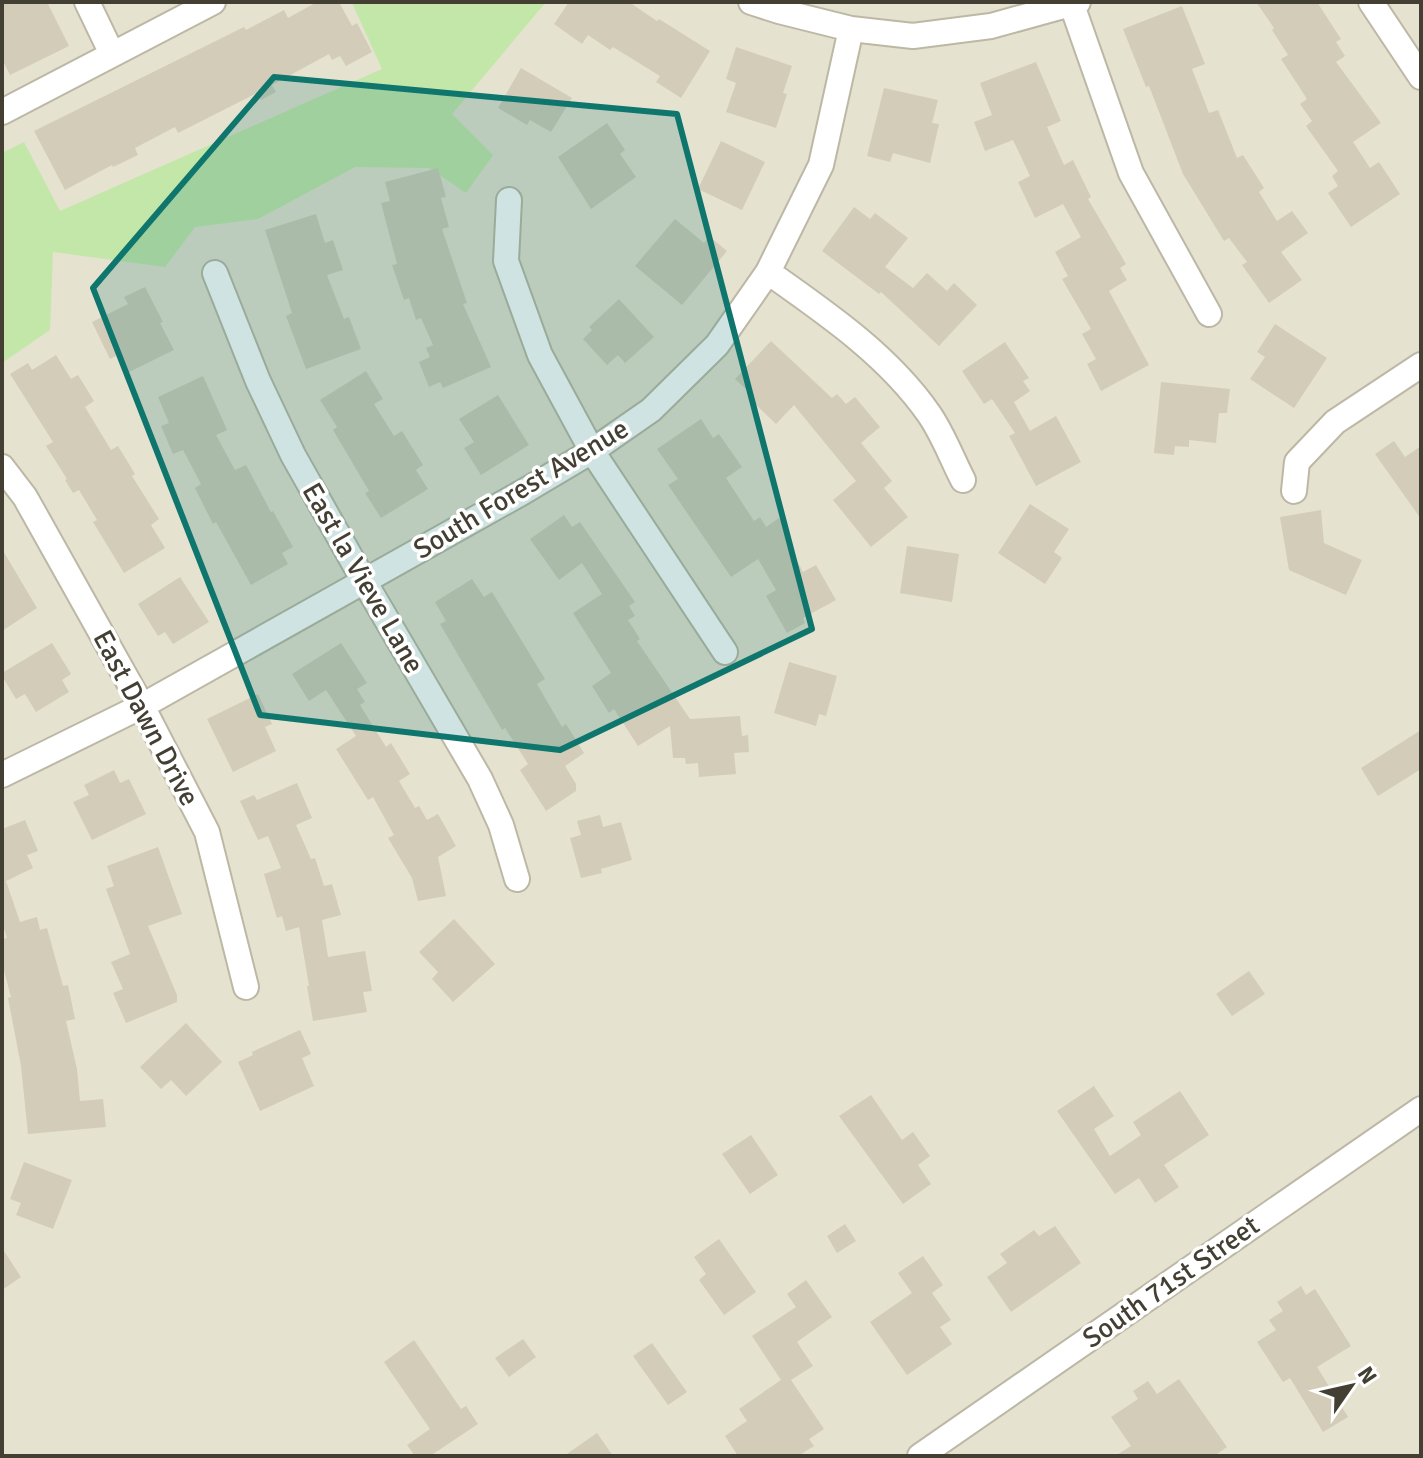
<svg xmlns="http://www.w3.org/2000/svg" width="1423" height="1458" font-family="Signika,sans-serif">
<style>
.residential{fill:#e6e2d0}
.green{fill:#c3e7a9}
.building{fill:#d3ccb8}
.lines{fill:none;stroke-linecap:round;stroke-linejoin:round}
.minor-casing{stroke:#bdb8a5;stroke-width:28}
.minor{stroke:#fff;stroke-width:24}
.marked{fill:#0f766e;fill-opacity:0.2;stroke:#0f766e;stroke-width:6;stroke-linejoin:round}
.labels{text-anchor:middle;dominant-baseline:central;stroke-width:7;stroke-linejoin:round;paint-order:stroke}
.street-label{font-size:28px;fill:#433f33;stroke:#fff}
</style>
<rect width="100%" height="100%" fill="#f2efe2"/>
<path class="residential" d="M2,2H1421V1456H2Z"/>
<path class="green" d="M354,2H546L452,114L493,155L466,193L429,168L355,167L258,219L195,227L165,267L53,252L50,330L2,363V153L24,142L60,211L382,69L352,3Z"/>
<path class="building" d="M2,2H47L69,46L10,75L2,59Z
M317,2H339L352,26L357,23L372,52L346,66L340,56L332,60L329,54L272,85L276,92L261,100L257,93L178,133L175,127L135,148L138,155L113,167L112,165L65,190L34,131L244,27L246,30L284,10L288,18Z
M569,2H629L657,21L659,19L710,51L681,98L656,82L660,76L613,47L610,50L588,35L582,44L554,24Z
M1256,2H1317L1341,39L1336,42L1345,56L1336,62L1381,123L1353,142L1370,168L1379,162L1400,194L1351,227L1328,193L1338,186L1332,176L1338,171L1306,126L1312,121L1300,104L1307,99L1281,59L1288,55L1272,30L1274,28Z
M1182,6L1205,64L1192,69L1209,113L1218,110L1237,158L1243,155L1264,188L1259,192L1277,221L1292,211L1308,233L1281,252L1302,280L1269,303L1242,265L1247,262L1229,238L1224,241L1183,174L1149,86L1146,87L1123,29Z
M736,47L792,66L783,93L787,94L776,128L726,112L736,83L726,79Z
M1036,62L1061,121L1047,127L1064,165L1073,160L1091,197L1088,199L1126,264L1120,268L1127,280L1109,291L1149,365L1101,391L1087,364L1096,359L1082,334L1091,329L1062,279L1068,276L1055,252L1081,237L1063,204L1035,218L1018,182L1030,176L1013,140L985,151L974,122L992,115L980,83Z
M521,68L572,98L551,132L530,120L527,125L498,108Z
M884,88L938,100L932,123L939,124L930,163L893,153L890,162L867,156Z
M607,123L625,150L620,154L636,177L591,209L558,157Z
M721,141L765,162L742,210L698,189Z
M438,168L446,197L441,198L449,227L442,229L467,303L463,304L491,367L443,388L440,382L429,387L419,362L430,357L426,348L433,345L421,318L416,320L409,298L404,300L392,265L397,264L381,203L390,201L385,182Z
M854,207L870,219L875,213L908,238L885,267L913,288L927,273L947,291L954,283L977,305L939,346L881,292L879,294L822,251Z
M316,214L325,243L333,240L343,270L327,275L344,319L349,317L361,349L306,369L286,316L292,313L265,230Z
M675,219L704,243L709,236L727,251L682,305L635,266Z
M145,287L163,322L160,323L174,350L127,373L118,355L110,359L92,322L128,304L124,297Z
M619,299L654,337L625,363L618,355L607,365L583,339L592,330L589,327Z
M1275,324L1327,358L1294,408L1250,379L1265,357L1257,352Z
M771,341L832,398L837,394L846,404L855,397L880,427L861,443L892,481L884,488L908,517L871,547L833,500L856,481L794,405L776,424L749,398L752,395L735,379Z
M1005,342L1029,378L1023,381L1030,391L1014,402L1030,431L1056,416L1081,462L1036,486L1009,436L1015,433L992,399L984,404L962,371Z
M56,355L71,379L78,375L94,401L85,407L111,450L118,446L135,474L132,476L159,519L151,525L165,548L124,573L93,522L97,520L79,490L73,493L65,480L67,479L46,446L53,442L10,374L28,363L32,370Z
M366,371L383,399L374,404L394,436L402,431L423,465L416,470L428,489L381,518L365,493L369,491L333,430L337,427L320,400Z
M203,376L227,430L216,435L235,470L246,465L271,512L273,511L293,547L282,553L288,564L251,585L216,522L213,524L195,488L201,484L183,450L173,454L161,426L169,423L158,397Z
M1161,382L1230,389L1227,413H1219L1216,443L1189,440V447L1175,446L1174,455L1154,453Z
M498,395L529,445L481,475L464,448L474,442L459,419Z
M701,419L713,438L719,434L742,467L726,478L754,521L760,517L766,527L779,518L791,537L786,540L803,572L816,565L836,600L803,618L805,623L787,633L766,596L776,590L758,559L731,577L668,485L678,479L657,449Z
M1394,441L1405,457L1421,446V519L1375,454Z
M1030,504L1069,529L1054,552L1062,558L1045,584L998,553Z
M1321,510L1324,543L1362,560L1346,595L1289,570L1280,517Z
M564,515L572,527L580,522L635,602L629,606L635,616L628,620L640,639L637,641L690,719L740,716L742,736L748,735L749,752L734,753L736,774L699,777L698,763L686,764L685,758H673L670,726L638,746L614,709L609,713L592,686L611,673L573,613L602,594L582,563L559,580L530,539Z
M907,546L959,554L952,602L900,593Z
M2,549L37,608L2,631Z
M180,577L209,622L173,644L165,632L158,636L138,604Z
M472,579L484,597L492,592L545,679L537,684L562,727L566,724L584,753L565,766L576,784V791L546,811L520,770L528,764L505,728L502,730L440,624L446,621L435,602Z
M52,643L71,674L62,680L69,692L36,712L25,694L16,699L2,676V673Z
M341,643L367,683L357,689L365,702L360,705L386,747L391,743L410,774L399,781L415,808L419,806L427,820L438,814L456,846L438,857L446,896L418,901L412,878L388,838L394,835L373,797L368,800L336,749L356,736L326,690L309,701L292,674Z
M789,662L837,676L826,716L819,714L816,726L774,713Z
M258,694L272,724L265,727L276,751L233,772L207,719Z
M1421,730V769L1378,796L1361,768Z
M114,770L120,783L129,779L146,814L92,840L73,802L89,795L84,785Z
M297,783L312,818L296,825L311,859L315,858L324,886L332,884L341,915L322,920L328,957L365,951L372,991L363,992L367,1012L313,1021L307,986H309L299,927L286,931L282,916L277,918L264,874L281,868L268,836L258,840L240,801L254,795L257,800Z
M600,815L603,827L621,822L632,860L601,869L602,873L581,878L570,838L581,835L577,821Z
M25,820L38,851L27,855L33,868L6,881L20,922L37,917L40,930L47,928L63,986L68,985L75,1019L66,1021L77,1069L80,1101L103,1099L106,1127L28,1134L21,1066L8,998L11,997L2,963V939L7,938L2,922V829Z
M158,847L182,914L148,926L177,995V1002L126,1023L113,993L123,989L111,962L130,954L106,889L114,886L107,866Z
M454,919L495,964L453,1002L432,979L438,972L419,952Z
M1249,971L1265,994L1232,1016L1216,994Z
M186,1023L222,1062L186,1096L171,1080L161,1089L140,1067Z
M300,1030L311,1054L302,1058L314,1086L260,1111L238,1062L253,1055L252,1052Z
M1094,1086L1114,1116L1094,1129L1110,1156L1141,1135L1133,1122L1180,1091L1209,1135L1164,1165L1179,1187L1155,1203L1139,1178L1115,1194L1057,1111Z
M871,1095L902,1140L913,1132L930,1156L918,1165L931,1184L903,1204L839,1116Z
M751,1135L778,1175L750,1194L722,1154Z
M24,1162L72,1180L53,1229L16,1215L21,1203L10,1199Z
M845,1224L856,1241L837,1253L827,1236Z
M1055,1226L1081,1263L1011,1312L987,1277L1007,1263L1000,1254L1034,1230L1039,1236Z
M719,1239L756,1292L724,1315L699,1280L706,1274L694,1257Z
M2,1248L21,1277L2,1290Z
M923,1256L943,1285L932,1293L951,1320L940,1327L952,1344L907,1375L870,1322L912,1293L898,1273Z
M806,1280L832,1317L797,1342L813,1366L791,1380L824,1429L809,1439L814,1446L798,1456H738L725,1436L747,1421L739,1409L781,1380L752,1336L796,1307L787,1294Z
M1301,1286L1306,1295L1315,1289L1351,1346L1317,1367L1348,1417L1323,1432L1290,1378L1283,1382L1257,1342L1276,1330L1269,1320L1283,1311L1277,1302Z
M523,1339L536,1357L509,1377L495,1358Z
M414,1340L461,1409L466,1406L478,1424L430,1456H415L407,1445L430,1429L384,1362Z
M652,1343L687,1392L668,1405L633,1356Z
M1179,1379L1227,1447L1214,1456H1115L1131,1446L1111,1417L1138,1399L1133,1391L1148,1381L1157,1394Z
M597,1433L613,1456H564Z"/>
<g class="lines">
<defs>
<path id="minor" d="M87,2L112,54
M751,2L779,11L851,29L913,36L991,26L1078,2
M1371,2L1421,77
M1072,5L1131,173L1209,314
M2,112L213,2
M509,200L506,261L540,355L592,451L725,652
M768,272C826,313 888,355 929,414C943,434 952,459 963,480
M215,273L258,381L293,455L364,581L480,779L501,825L517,879
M2,467L25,497L142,706L207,832L246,987
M1294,491L1297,462L1335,422L1421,365
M2,775L142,706L523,492L592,451L651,410L717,345L768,272L821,165L851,29
M920,1456L1421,1109"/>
</defs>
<use href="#minor" class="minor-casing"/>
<use href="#minor" class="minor"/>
</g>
<path class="marked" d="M274,77L677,114L812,629L560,750L260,715L93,288Z"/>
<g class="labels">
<g class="street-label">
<text transform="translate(521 489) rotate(-31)">South Forest Avenue</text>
<text transform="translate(363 578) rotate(60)">East la Vieve Lane</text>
<text transform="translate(146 718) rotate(62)">East Dawn Drive</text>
<text transform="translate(1171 1282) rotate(-35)">South 71st Street</text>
</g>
</g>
<rect width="1423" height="1458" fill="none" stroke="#433f33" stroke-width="8"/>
<g transform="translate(1351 1386) rotate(56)" stroke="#ffffff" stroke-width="6" paint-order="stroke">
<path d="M0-6L14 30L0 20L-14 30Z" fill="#433f33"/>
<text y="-12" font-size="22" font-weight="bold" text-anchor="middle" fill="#433f33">N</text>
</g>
</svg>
